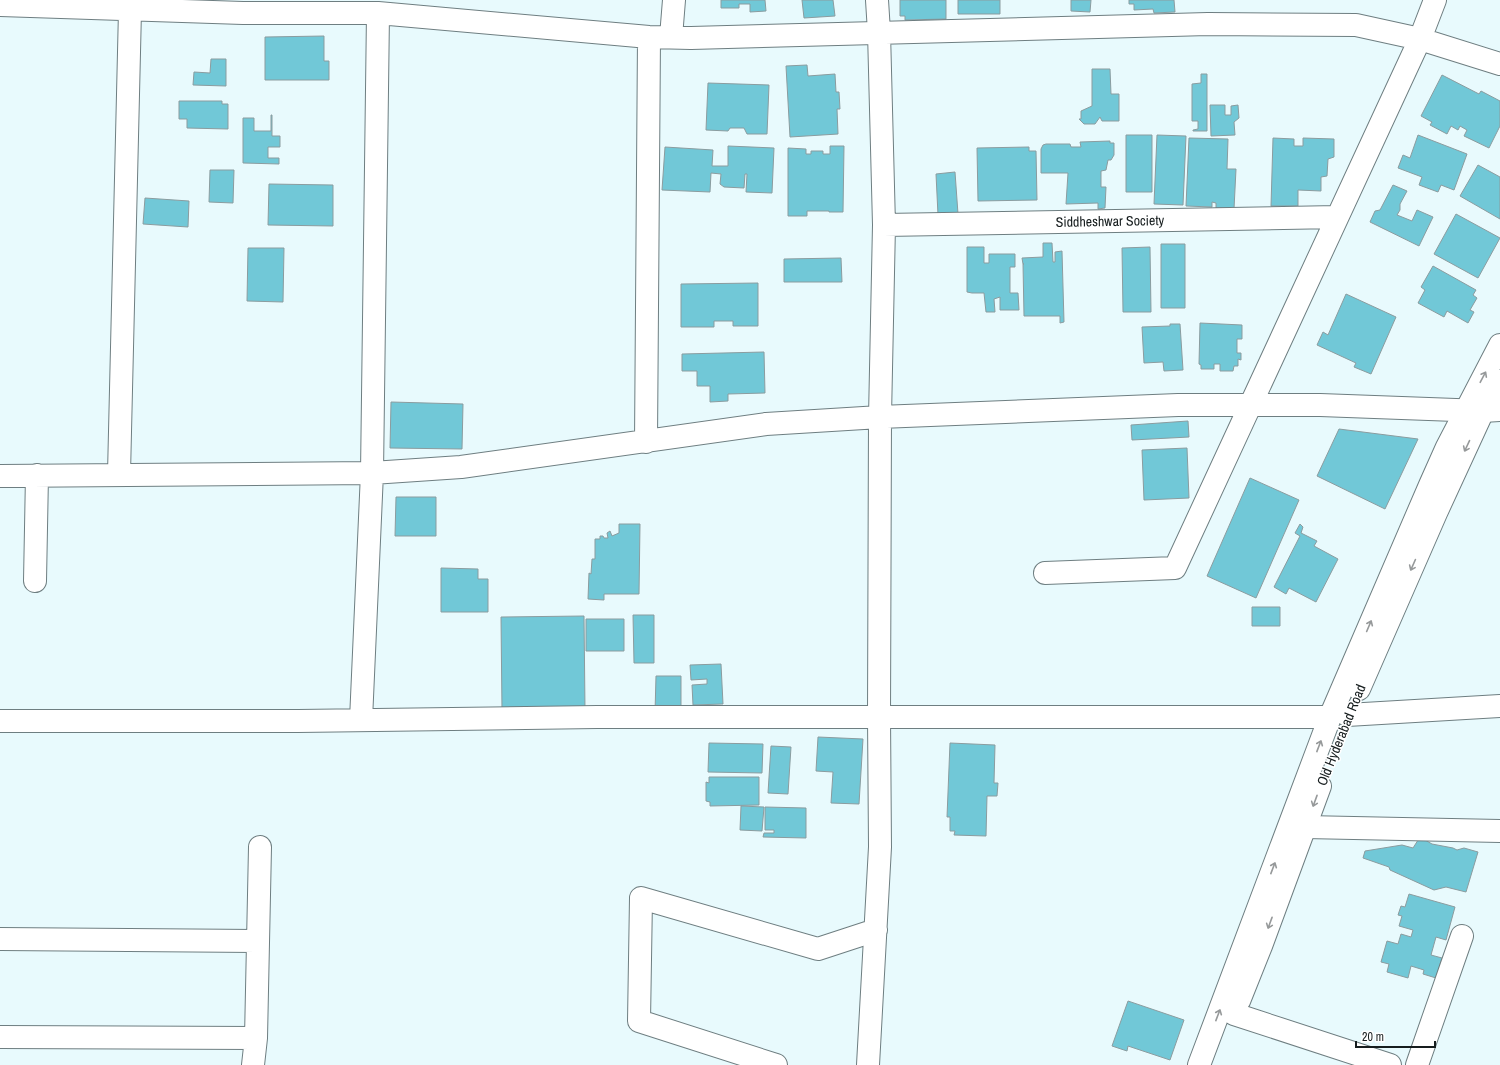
<svg xmlns="http://www.w3.org/2000/svg" width="1500" height="1065" font-family="'Archivo Narrow',sans-serif">
<style>
.building{fill:#71c8d7;stroke:#8b9c9f}
.lines{fill:none;stroke-linecap:round;stroke-linejoin:round}
.minor-casing{stroke:#6e7e81;stroke-width:24}
.secondary-casing{stroke:#6e7e81;stroke-width:24}
.minor{stroke:#fff;stroke-width:22}
.secondary{stroke:#fff;stroke-width:22}
.oneway{stroke:#96999a}
.labels{text-anchor:middle;dominant-baseline:central;stroke-width:3;stroke-linejoin:round;paint-order:stroke}
.street-label{font-size:14px;fill:#161d1e;stroke:#fff}
</style>
<rect width="100%" height="100%" fill="#e8fafd"/>
<path class="building" d="M721,0H765L766,11L750,12V4H739V8H721Z
M802,0H833L835,16L804,18Z
M900,0H946V19L905,20V16H900Z
M958,0H1000V14H958Z
M1071,0H1091L1090,12L1071,11Z
M1129,0H1174L1175,12L1154,13L1153,9L1134,10V4H1129Z
M324,36V61H329V80H265V37Z
M211,59H226V86L193,85L194,72L210,73Z
M807,65L808,76L835,74L836,92H839L840,109H837L838,134L790,137L786,66Z
M1092,69H1110L1111,94H1119V121H1102L1100,117L1095,124H1084L1079,119H1081V111L1092,106Z
M1201,74H1207V131H1193V130L1198,129V121H1192V84L1201,83Z
M1442,75L1479,94L1481,91L1500,101V126L1489,148L1464,136L1467,130L1460,126L1458,130L1451,126L1447,134L1430,125L1432,122L1421,116Z
M708,83L769,85L767,134H747L744,128H730L728,131L706,130Z
M179,101H222V104H228V129L187,128V119H179Z
M1210,105H1225V115H1231V106L1238,105L1239,118L1234,122L1235,135L1211,136Z
M271,115H272V136H280V147H268V158H279V164L243,163V118H254V131H271Z
M1126,135H1152V192H1126Z
M1157,135L1186,136L1183,205L1154,204Z
M1418,135L1467,154L1454,190L1441,185L1438,192L1419,185L1422,177L1398,168L1403,155L1410,158Z
M1189,138L1228,139L1227,169H1236L1234,209L1216,208V203L1212,202V207L1186,206Z
M1273,138L1294,139V146H1303V138L1334,139V157L1328,159L1327,176L1321,177V191L1298,190V206H1271Z
M1110,141V143H1114V155L1111,160H1108L1106,170L1101,171V187H1106L1105,208L1098,209V203L1066,204L1068,173H1041V149L1043,145L1046,144H1070L1071,147H1081L1080,142Z
M728,146L774,148L772,193L746,192L747,174H745L744,188L724,187L720,184L721,174L711,173L710,192L662,190L665,147L713,150L712,166H728Z
M830,146H844L843,212H829V211H807V216H788V148L806,149V154H811V151H823V154H830Z
M1029,147V151H1036L1037,200L978,201L977,148Z
M1478,165L1500,177V219L1460,196Z
M210,170H234L233,203L209,202Z
M955,172L958,214L938,215L936,174Z
M269,184L333,185V226L268,225Z
M1393,185L1407,191L1400,204V210L1397,215L1412,221L1417,210L1433,217L1419,246L1370,222L1375,211L1380,210Z
M145,198L189,201L188,227L143,224Z
M1456,214L1500,238L1478,278L1434,254Z
M1043,243H1052L1053,262H1055V252L1062,251L1064,322L1060,323V316H1024L1023,264H1024H1023L1022,258L1043,257Z
M1161,244H1185V308H1161Z
M967,247H984V263H989V254H1015V267H1010V293H1018L1019,310H1000V297L994,299L995,312H986L984,293H972L967,292Z
M1150,247L1151,312H1123L1122,248Z
M248,248H284L283,302L247,301Z
M841,258L842,282H784V259Z
M1433,266L1476,290L1473,295L1477,298L1470,310L1474,312L1468,323L1447,311L1444,317L1418,303L1425,290L1421,287Z
M758,283V326H733V321H714V327H681V284Z
M1346,294L1396,317L1371,374L1354,367L1356,363L1317,345L1323,332L1328,335Z
M1200,323L1242,325V339H1237V353H1241V360L1238,359V366H1234L1233,371H1220V364H1214V369H1201V365L1199,364Z
M1170,324H1180L1183,370L1164,371L1163,362L1144,363L1142,327L1170,326Z
M764,352L765,393L728,394V401L710,402V386H697V371H682V354Z
M391,402L463,404L462,449L390,448Z
M1188,421L1189,437L1132,440L1131,425Z
M1339,429L1418,439L1385,509L1317,476Z
M1187,448L1189,498L1144,500L1142,450Z
M1250,478L1299,500L1256,598L1207,576Z
M396,497H436V536H395Z
M619,524H640L639,594H604V600L588,599L589,573L591,574L592,559H595V539H600V536H603L604,538H608L607,533L610,531L612,536L619,533Z
M1300,524L1303,527L1301,533L1317,541L1314,546L1338,559L1316,602L1289,588L1286,594L1274,587L1300,536L1295,533Z
M441,568L478,569V579H488V612H441Z
M1252,607H1280V626H1252Z
M633,615H654V663H634Z
M584,616L585,710L502,711L501,617Z
M586,619H624V651H586Z
M721,664L723,704L693,705L692,685L707,684V679L691,680L690,665Z
M656,676H681V713H655Z
M818,737L863,739L859,804L831,803L833,772L816,771Z
M709,743L763,744L762,773L708,772Z
M950,743L995,745L994,783H998L997,796H987L986,836L954,835L955,831H950V817H947Z
M771,746L791,747L788,794L768,793Z
M709,777H759V805L710,806V802L706,801V782L709,783Z
M741,806L764,807L762,831L740,830Z
M765,807L806,808V838L763,837L764,833H774V830H765Z
M1420,837L1432,844L1453,848L1457,850L1464,848L1478,852L1466,892L1446,887L1434,890L1390,870L1389,867L1363,858L1365,851L1402,845L1413,848Z
M1409,894L1455,907L1446,940L1436,937L1431,955L1442,958L1436,978L1423,974L1424,970L1411,966L1408,978L1387,972L1389,964L1381,962L1387,941L1398,944L1401,934L1411,937L1413,930L1399,926L1402,916L1398,915L1401,906L1405,907Z
M1128,1001L1184,1020L1170,1060L1128,1046L1127,1051L1112,1046Z"/>
<g class="lines">
<defs>
<path id="minor" d="M0,5L243,13H378L649,37L691,38L1208,24L1356,25L1420,39L1500,64
M671,37L674,0
M884,225L1337,217
M646,442L649,37
M119,474L130,10
M0,476L372,473L461,467L766,424L880,417L1178,405H1320L1483,411L1500,410
M1045,573L1175,568L1420,39L1435,0
M35,581L37,475
M1347,715L1500,706
M361,720L372,473L378,13
M0,721H298L597,717H1330
M1305,827L1500,831
M0,939L258,941
M1234,1014L1390,1065
M0,1037L256,1038
M253,1065L256,1038L260,847
M776,1065L639,1021L641,898L818,949L876,930
M868,1065L880,847L879,717L880,417L884,225L879,32L877,0
M1417,1065L1462,936"/>
<path id="secondary" d="M1359,689L1436,513L1483,411L1500,381
M1239,1001L1261,946L1320,786
M1199,1065L1330,717L1430,485L1447,447L1500,345"/>
</defs>
<use href="#minor" class="minor-casing"/>
<use href="#secondary" class="secondary-casing"/>
<use href="#minor" class="minor"/>
<use href="#secondary" class="secondary"/>
</g>
<defs><path id="oneway-shaft" d="M-6 0H5M1.5-3L5.5 0L1.5 3" fill="none" stroke-width="1.6" stroke-linecap="round" stroke-linejoin="round"/></defs>
<g class="oneway">
<use href="#oneway-shaft" transform="translate(1483 377) rotate(-62)"/>
<use href="#oneway-shaft" transform="translate(1467 446) rotate(115)"/>
<use href="#oneway-shaft" transform="translate(1413 565) rotate(114)"/>
<use href="#oneway-shaft" transform="translate(1369 626) rotate(-67)"/>
<use href="#oneway-shaft" transform="translate(1319 746) rotate(-69)"/>
<use href="#oneway-shaft" transform="translate(1315 801) rotate(110)"/>
<use href="#oneway-shaft" transform="translate(1273 868) rotate(-69)"/>
<use href="#oneway-shaft" transform="translate(1270 923) rotate(110)"/>
<use href="#oneway-shaft" transform="translate(1218 1015) rotate(-69)"/>
</g>
<g class="labels">
<g class="street-label">
<text transform="translate(1110 221) rotate(-1)">Siddheshwar Society</text>
<text transform="translate(1341 735) rotate(-68)">Old Hyderabad Road</text>
</g>
</g>
<path d="M1356 1041v6h79v-6" fill="none" stroke="#161d1e" stroke-width="2"/>
<text x="1362" y="1041" font-size="12" fill="#161d1e" stroke="#ffffff" stroke-width="3" paint-order="stroke">20 m</text>
</svg>
